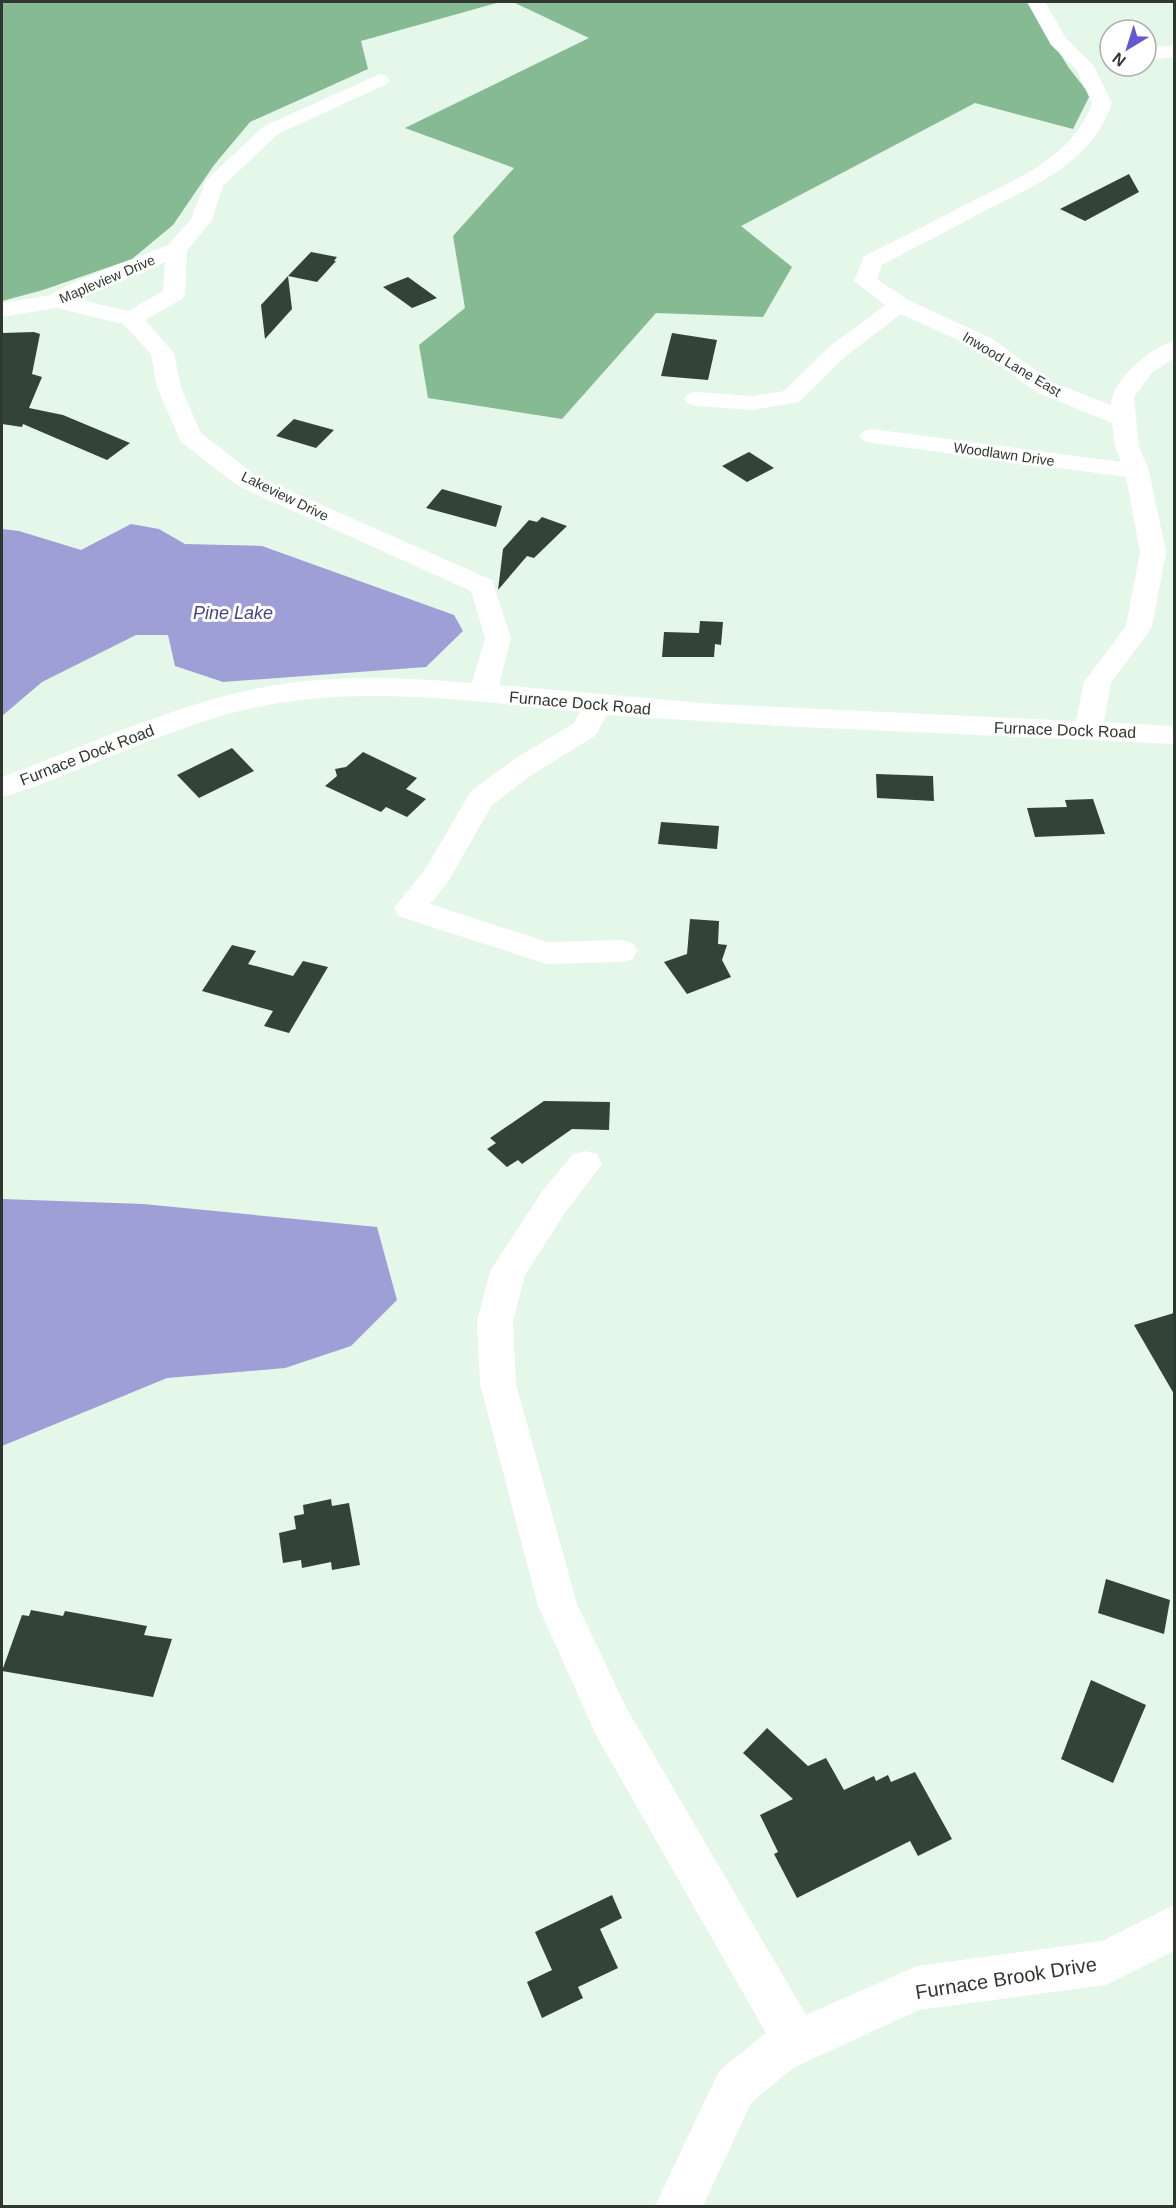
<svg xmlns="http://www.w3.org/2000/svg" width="1176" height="2208" font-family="Helvetica,sans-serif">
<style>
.forest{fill:#85ba93}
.water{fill:#9d9fd6}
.building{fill:#344338}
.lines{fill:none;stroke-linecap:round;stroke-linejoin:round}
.minor{fill:#fff;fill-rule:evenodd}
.labels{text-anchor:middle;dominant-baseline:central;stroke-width:6;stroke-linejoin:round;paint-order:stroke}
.far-street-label{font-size:14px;fill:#303731;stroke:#fff}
.street-label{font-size:16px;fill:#303731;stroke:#fff}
.water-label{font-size:18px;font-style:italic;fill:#464487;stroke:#fff}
.near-street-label{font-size:20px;fill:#303731;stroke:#fff}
</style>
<rect width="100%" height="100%" fill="#e4f7e8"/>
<path class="forest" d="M2,2H500L361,41L368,69L250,122L214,165L173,225L132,259L43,290L2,301Z
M513,2H1027L1069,68L1090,95L1073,129L975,103L741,226L792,267L763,317L656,313L562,419L428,398L419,345L465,308L453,236L514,168L405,128L589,38Z"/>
<path class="water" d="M131,524L159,529L185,544L262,546L454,615L463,631L426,667L223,682L175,666L168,635H136L42,682L2,716V529L19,531L81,550Z
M2,1199L143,1204L377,1227L397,1300L351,1346L285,1368L167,1378L2,1446Z"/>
<path class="building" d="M1129,174L1139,192L1085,221L1060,209Z
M311,252L337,257L334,261H336L317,282L288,276Z
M288,276L292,309L265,339L261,305Z
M408,277L437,298L412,308L383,287Z
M34,332L40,334L32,374L42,377L29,408L63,415L130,443L107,460L23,424L22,427L2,424V333Z
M672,333L717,340L708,380L661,376Z
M294,419L334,430L316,448L276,436Z
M749,452L774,468L747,482L722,466Z
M442,489L502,506L496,527L426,508Z
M542,517L567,526L534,558L527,556L498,590L503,549L529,520L537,522Z
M700,621L723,622L721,645L715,644L714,657H662L664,632L699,633Z
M232,748L254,771L199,798L177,775Z
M363,752L417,778L406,789L426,799L407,817L386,807L381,812L325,786L337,776L335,769L346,767Z
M876,774L933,776L934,801L877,798Z
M1093,799L1105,834L1035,837L1027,808L1067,807L1065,800Z
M661,822L719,826L717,849L658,844Z
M690,919L719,921L718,944L727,945L722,960L731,977L687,994L664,962L687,954Z
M232,945L256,951L248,964L293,976L303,961L328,967L289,1033L264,1026L273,1011L202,991Z
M544,1101L610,1102L609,1130L572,1129L522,1164L518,1160L507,1167L487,1149L496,1143L490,1138Z
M1174,1313V1394L1134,1325Z
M331,1499L332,1506L349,1503L360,1565L332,1570L331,1562L302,1568L301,1560L283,1563L279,1533L296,1529L294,1516L304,1514L303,1505Z
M1106,1579L1170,1600L1164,1634L1098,1613Z
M31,1610L63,1616L65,1611L147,1626L144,1635L172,1639L153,1697L2,1671L22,1615L29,1616Z
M1091,1680L1146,1705L1113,1783L1061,1759Z
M767,1728L808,1766L826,1758L844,1790L874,1776L876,1781L888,1775L891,1782L915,1772L952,1839L918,1856L910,1841L797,1898L774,1854L778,1852L760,1815L793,1799L743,1753Z
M612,1895L622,1918L600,1929L618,1968L578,1987L583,1998L542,2018L527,1982L552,1970L535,1932Z"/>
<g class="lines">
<path class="minor" d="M1027,2H1045L1066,38L1094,66L1112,103C1092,164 1031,187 979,214C947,231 914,248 882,265L877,279L908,300L991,338L1052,382L1111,405C1110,382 1152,346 1174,341V358L1152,373L1134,397L1139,446L1149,471L1166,552L1152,627L1111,683L1104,722L1174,726V744L780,726L607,715L595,736L533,774L492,805L448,882L430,904L547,942L622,940L633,943L637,951L633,959L622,962L546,964L398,916L394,908L426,868L471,791L513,760L574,723L580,712C463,700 344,682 228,714C175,729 125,751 74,771C51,780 26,791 2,797V777C87,746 170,706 259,688C330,674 401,677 472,683L485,638L471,591L238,486L181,442L157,388L151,354L123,324L56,308L2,317V303L50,295L77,281L168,245L191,219L206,180L264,126L380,74L387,76L390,80L387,84L278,134L223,186L212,220L187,251L185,294L182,299L145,320L174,353L181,388L201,433L256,476L492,580L511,638L499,685L714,704L1076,721L1084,682L1126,626L1140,552L1126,477L872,443L863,441L860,436L863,431L872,429L1121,462L1115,446L1112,423L1036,392L975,348L901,314L846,356L799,402L753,410L696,406L688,404L684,399L688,394L696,392L753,396L784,391L830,346L885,305L854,281L864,256C897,240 930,223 963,206C1011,181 1073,159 1092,103L1076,69L1051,45ZM165,262L163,291L128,311L77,299Z
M1174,45V57L1146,60V48Z
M585,1151L597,1154L602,1164L567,1210L525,1275L513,1322L516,1384L577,1604L627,1709L806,2015L917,1966L1102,1941L1174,1905V1951L1106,1985L919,2010L793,2068L751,2103L703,2206H655L719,2071L766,2033L597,1737L538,1606L480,1384L477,1322L490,1271L543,1190L573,1154Z"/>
</g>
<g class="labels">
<g class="far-street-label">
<text transform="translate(107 279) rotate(-23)">Mapleview Drive</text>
<text transform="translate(1012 364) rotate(31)">Inwood Lane East</text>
<text transform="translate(1004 454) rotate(8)">Woodlawn Drive</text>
<text transform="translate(285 496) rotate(26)">Lakeview Drive</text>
</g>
<g class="street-label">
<text transform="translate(580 703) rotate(5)">Furnace Dock Road</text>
<text transform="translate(1065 730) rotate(2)">Furnace Dock Road</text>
<text transform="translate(87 755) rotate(-21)">Furnace Dock Road</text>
</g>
<g class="water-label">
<text x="233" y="613">Pine Lake</text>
</g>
<g class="near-street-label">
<text transform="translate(1006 1978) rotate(-9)">Furnace Brook Drive</text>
</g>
</g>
<rect width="1176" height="2208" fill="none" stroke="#303731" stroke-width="6"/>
<g transform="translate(1128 48) rotate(218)"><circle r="28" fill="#ffffff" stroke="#acafad" stroke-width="1.5"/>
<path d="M0-4.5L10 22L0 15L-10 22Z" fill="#6259d1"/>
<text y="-9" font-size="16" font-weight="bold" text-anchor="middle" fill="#303731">N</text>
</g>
</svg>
